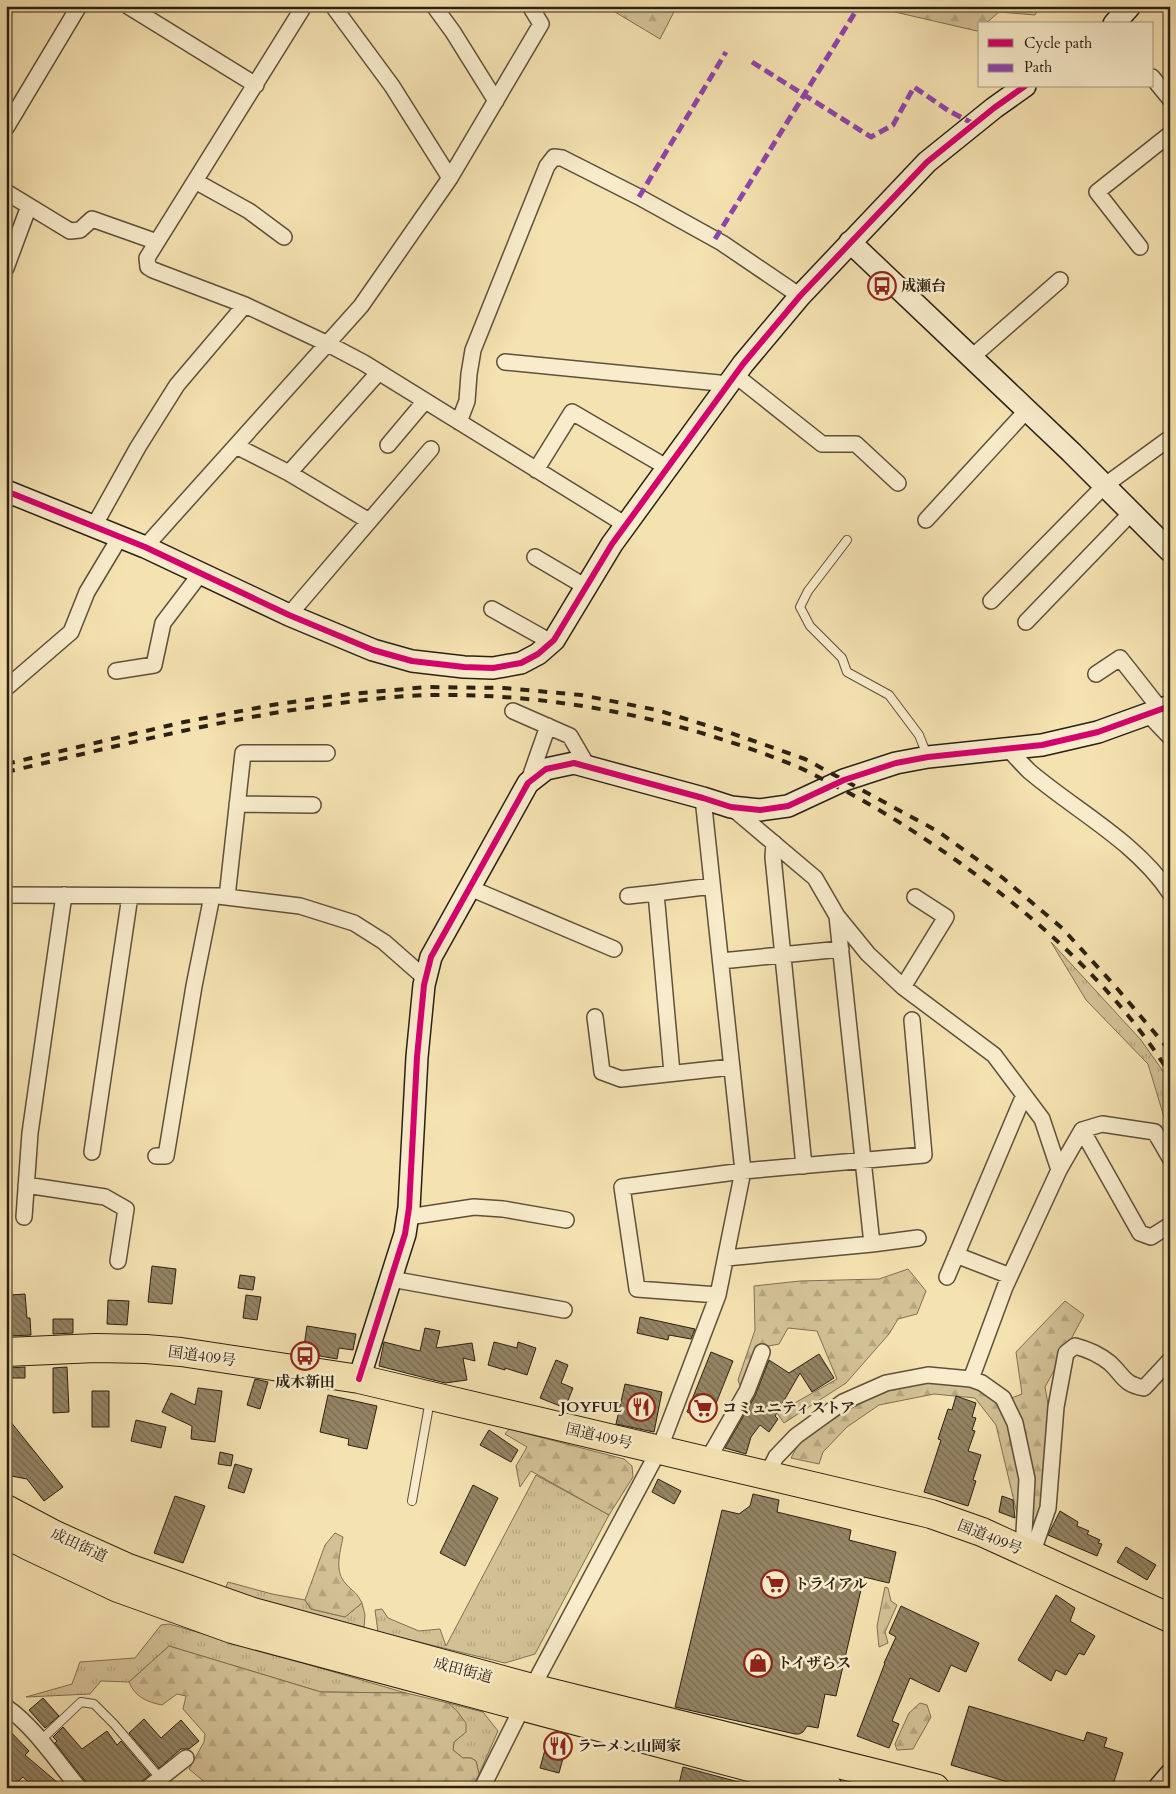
<svg xmlns="http://www.w3.org/2000/svg" width="1176" height="1794" font-family="Cardo,'Noto Serif JP',serif">
<style>
.grass{fill:url(#grass-tufts);stroke:#7f7054}
.forest{fill:url(#forest-firs);stroke:#7f7054}
.building{fill:url(#building-back-hatch);stroke:#2b2012}
.lines{fill:none;stroke-linecap:round;stroke-linejoin:round}
.lane-casing{stroke:#5e503a;stroke-width:10}
.street-casing{stroke:#5e503a;stroke-width:18}
.secondary-casing{stroke:#2b2012;stroke-width:24}
.highway-casing{stroke:#2b2012;stroke-width:30}
.lane{stroke:#f8eccc;stroke-width:8}
.street{stroke:#f8eccc;stroke-width:15}
.secondary{stroke:#f8eccc;stroke-width:21}
.highway{stroke:#f5e2b1;stroke-width:28}
.rail{stroke:#2b2012;stroke-width:4;stroke-dasharray:9 9;stroke-linecap:butt}
.quiet{stroke:#8e44ad;stroke-width:5;stroke-dasharray:10 5;stroke-linecap:butt}
.cycleway-casing{stroke:#f8eccc;stroke-width:9}
.cycleway{stroke:#d6006c;stroke-width:6}
.labels{text-anchor:middle;dominant-baseline:central;stroke-width:5;stroke-linejoin:round;paint-order:stroke}
.poi-label{font-size:15px;font-weight:bold;fill:#2b2012;stroke:#f8eccc;text-anchor:start}
.street-label{font-size:15px;fill:#2b2012;stroke:#f8eccc}
</style>
<defs>
<pattern id="grass-tufts" width="24" height="20" patternUnits="userSpaceOnUse" patternTransform="scale(1.25)"><rect width="24" height="20" fill="#d3c196"/><path d="M3 7l-1-3M5 7V3M7 7l1-3M15 17l-1-3M17 17v-4M19 17l1-3" fill="none" stroke="#b5a680"/></pattern>
<pattern id="forest-firs" width="22" height="20" patternUnits="userSpaceOnUse" patternTransform="scale(1.25)"><rect width="22" height="20" fill="#d3c196"/><path d="M5 1l3.5 6h-7zM16 11l3.5 6h-7z" fill="#b5a680"/></pattern>
<pattern id="building-back-hatch" width="6" height="6" patternUnits="userSpaceOnUse" patternTransform="scale(1.25)"><rect width="6" height="6" fill="#948565"/><path d="M-1 5l2 2M0 0l6 6M5-1l2 2" fill="none" stroke="#796c52"/></pattern>
</defs>
<rect width="100%" height="100%" fill="#f5e2b1"/>
<filter id="stains"><feTurbulence type="fractalNoise" baseFrequency=".004" numOctaves="4"/><feColorMatrix values="0 0 0 0 .2 0 0 0 0 .09 0 0 0 0 .02 0 0 0 .5 -.17"/></filter>
<radialGradient id="worn" r=".72"><stop offset=".6" stop-color="#630" stop-opacity="0"/><stop offset="1" stop-color="#630" stop-opacity=".3"/></radialGradient>
<path class="grass" d="M1051,942L1141,1040L1170,1081V1137L1148,1064L1086,1000Z
M536,1475L609,1515L535,1654L505,1663L378,1632L375,1610L382,1609L388,1618L419,1631L440,1629L446,1646Z
M228,1582L272,1594L305,1600L311,1609L345,1617L362,1603L365,1615L364,1627L287,1608L225,1589Z
M169,1624L406,1693L321,1692L169,1646L129,1682L101,1681L90,1694L26,1697L72,1684L80,1662L135,1658L161,1625Z
M448,1703L483,1712L498,1731L479,1774L476,1761L471,1758H463L453,1750L454,1742L466,1732Z
M761,1756L882,1788C841,1788 799,1770 761,1756Z"/>
<path class="forest" d="M585,6H677L660,39L610,9Z
M869,6H1040L1035,15L999,12L985,24H980V29L977,31Z
M908,1269L926,1291L917,1314L898,1319L889,1334L846,1383L784,1423L777,1413L837,1379L817,1331L788,1328L779,1344L759,1348L741,1388L738,1380L755,1330L754,1286L800,1281L879,1279Z
M1065,1301L1084,1315L1045,1387L1050,1415L1043,1508L1036,1525L1031,1530L1019,1522L996,1425L975,1398L934,1394L879,1405L847,1427L823,1452L819,1464L791,1458L799,1443L846,1411L887,1390L935,1380L979,1385L998,1403L1022,1394L1016,1352Z
M509,1429L624,1459L632,1466L633,1477L609,1515L531,1471L520,1487L516,1466L527,1447L505,1434Z
M335,1533L343,1537C340,1554 334,1571 346,1584C354,1593 356,1591 362,1603L345,1617L311,1609L305,1600L325,1545Z
M885,1587L888,1588L891,1601L897,1605L885,1632L888,1643L879,1647L877,1626Z
M169,1646L321,1692L406,1693L448,1703L457,1711L466,1723V1732L454,1742L453,1750L463,1758H471L476,1761L479,1774L472,1788H241L234,1785L231,1788H212L189,1769L204,1742L205,1734L183,1709L186,1696L177,1694L162,1705C147,1702 135,1697 129,1682Z
M920,1703L927,1705L931,1717L913,1749L897,1750L895,1744L909,1713Z"/>
<path class="building" d="M152,1266L176,1269L172,1304L148,1302Z
M240,1275L255,1277L253,1290L238,1288Z
M25,1294L27,1318H30L31,1335L9,1336L8,1319H12L10,1295Z
M246,1295L261,1297L257,1320L243,1318Z
M108,1300L129,1301L127,1325L107,1324Z
M640,1317L695,1329L691,1339L669,1335L668,1340L637,1333Z
M53,1319H73V1333L53,1334Z
M307,1326L356,1334L353,1350L339,1348L337,1359L303,1353Z
M425,1328L440,1331L436,1348L472,1343L475,1361L463,1358L467,1380L445,1383L379,1366L384,1342L420,1351Z
M494,1342L517,1348L518,1342L536,1348L527,1375L505,1368V1370L488,1365Z
M711,1352L733,1361L709,1421L687,1412Z
M819,1354L834,1378L812,1392L800,1373L775,1416L778,1419L769,1432L760,1425L751,1437L746,1454L725,1448L755,1396L769,1360L789,1373Z
M556,1360L568,1365L561,1383L573,1388L565,1408L540,1398Z
M25,1367V1378H9V1368Z
M67,1367L69,1412L53,1413V1368Z
M255,1379L268,1382L260,1409L247,1405Z
M625,1384L662,1392L654,1432L616,1424Z
M198,1388L222,1391L215,1442L191,1439L192,1426L162,1412L171,1393L195,1405Z
M92,1391H109V1427H92Z
M328,1395L377,1406L367,1449L348,1445L349,1439L320,1432Z
M956,1396L976,1403L972,1417L976,1418L972,1430L975,1431L968,1451L981,1455L973,1480L976,1481L968,1506L924,1492L941,1440L938,1439L948,1409L952,1410Z
M6,1416L63,1487L44,1501L27,1479L6,1475Z
M136,1420L166,1427L161,1448L131,1441Z
M489,1430L518,1450L511,1462L480,1445Z
M220,1452L233,1455L231,1466L218,1464Z
M235,1464L252,1469L244,1493L228,1488Z
M658,1479L681,1491L674,1504L652,1492Z
M473,1485L498,1498L465,1566L440,1553Z
M753,1494L779,1500L777,1512L851,1530L849,1540L896,1552L889,1583L864,1577L836,1696L825,1694L818,1728L807,1726L803,1732L799,1734H795L675,1707L722,1510L739,1514L750,1506Z
M175,1496L205,1506L183,1563L154,1553Z
M1002,1496L1013,1500L1015,1518L999,1512Z
M1060,1511L1078,1522L1077,1526L1089,1531L1087,1534L1100,1540L1098,1543L1102,1544L1097,1556L1048,1535Z
M1126,1547L1156,1565L1147,1580L1117,1562Z
M1056,1595L1075,1608L1070,1621L1095,1636L1084,1655L1079,1653L1066,1675L1056,1670L1051,1681L1018,1660Z
M901,1606L979,1643L966,1672L951,1665L939,1692L910,1678L892,1721L899,1724L889,1748L857,1736L885,1663H884L896,1637L889,1633Z
M43,1698L59,1716L45,1728L29,1710Z
M969,1706L1084,1741L1087,1732L1107,1738L1104,1747L1123,1753L1112,1788H1028L951,1765Z
M144,1719L161,1738L181,1720L199,1741L189,1749H181L159,1768L129,1733Z
M6,1727L29,1751L25,1755L64,1788H35L23,1777L11,1788H6Z
M63,1727L82,1749L107,1731L117,1745L121,1741L150,1775L142,1781L139,1788H88L86,1782L55,1743L57,1741L53,1737Z
M549,1735L568,1740L559,1773L540,1768Z
M683,1767L746,1784V1788H678Z"/>
<g class="lines">
<defs>
<path id="lane" d="M847,540L808,591L800,607L810,626L842,658L847,672L889,695L919,735L927,755
M412,1501L430,1400
M40,1741L81,1702L94,1704L114,1724L160,1778"/>
<path id="street" d="M128,6L256,85
M304,6L147,258L148,267L153,270L245,305L328,344L364,363L626,525
M434,6L453,32L496,101
M1152,77L1170,99
M6,128L79,6
M450,178L541,24L530,6
M195,181L249,211L284,237
M6,192L70,231L80,230L92,219L157,242
M1140,247L1097,192L1170,134
M6,268L29,206
M972,357L1060,280
M505,362L729,384
M735,375L822,444H856L898,483
M459,422L467,401L469,374L473,350L547,166L554,157L562,158L639,197L722,243L800,296
M388,445L425,401
M236,446L289,473L369,521
M536,470L572,412L668,468
M289,473L379,372
M926,520L1027,410
M94,526L138,447L177,385L245,305
M145,547L361,306L450,178L392,86L333,6
M535,557L586,587
M991,601L1104,486L1170,438
M492,609L551,642
M289,615L431,449
M1026,622L1131,513
M116,671L154,665L163,623L201,573
M1096,674L1120,658L1161,710
M6,688L71,632L87,592L120,537
M513,711L570,736L588,767
M1148,714L1170,737
M1008,749C1015,756 1022,764 1029,771C1076,811 1135,841 1170,893
M528,783L548,726
M237,804L313,805
M731,807L815,878L837,916L872,1244L918,1238
M774,843L773,857L804,1166
M470,888L614,949
M6,895L218,896L300,906L354,923L384,942L425,978
M628,896L656,893
M227,897L243,753H327
M837,916L868,954L903,987L994,1055L1042,1119L1059,1170
M721,961L841,949
M903,987L946,917L915,897
M595,1017L602,1072L621,1079L732,1067
M672,1073L656,893L712,886
M1082,1130L1140,1233L1151,1237L1170,1225
M92,1152L130,896
M156,1156H166L194,986L212,896
M26,1185L105,1197L126,1209L118,1261
M24,1217L30,1133L64,895
M408,1217L474,1207L503,1209L566,1220
M956,1255L1010,1276
M726,1258L872,1244
M947,1277L1024,1095
M391,1279L564,1310
M718,1295L637,1289L622,1187L743,1171L924,1155L912,1020
M971,1379L1005,1287L1059,1170L1082,1130L1102,1124L1155,1132L1170,1158
M707,1461L747,1391L762,1352
M767,1475L776,1457L796,1436L843,1402L886,1383L928,1375L971,1379L982,1383L1003,1398L1015,1423L1027,1479L1023,1550
M1032,1554L1048,1508L1056,1407L1066,1353L1075,1346C1087,1349 1100,1355 1110,1363C1124,1376 1123,1384 1144,1388L1170,1360
M6,1707C33,1725 58,1763 79,1788
M148,1788L186,1758
M482,1788L532,1688L659,1450L718,1295L743,1171L703,798"/>
<path id="secondary" d="M1114,24L1130,6
M850,242L1071,452L1170,551
M6,491L145,547L289,615L373,650L412,661L464,667L493,668L521,663L538,654L554,640L612,544L743,364L800,296L927,162L994,108L1025,86
M359,1379L405,1234L409,1208L417,1057L424,985L431,957L528,783L546,769L574,763L703,798L731,807L760,810L788,806L844,780L896,763L928,757L1042,745L1098,732L1170,706
M1159,1788L1170,1775"/>
<path id="highway" d="M6,1352L96,1348L146,1349L181,1352L359,1379L931,1514L982,1532L1170,1618
M6,1509L55,1535L128,1568L253,1612L532,1688L935,1788
M6,1534L29,1546L118,1588L232,1629L828,1788"/>
</defs>
<use href="#lane" class="lane-casing"/>
<use href="#street" class="street-casing"/>
<use href="#secondary" class="secondary-casing"/>
<use href="#highway" class="highway-casing"/>
<use href="#lane" class="lane"/>
<use href="#street" class="street"/>
<use href="#secondary" class="secondary"/>
<use href="#highway" class="highway"/>
<path class="rail" d="M6,764L184,722L272,705L350,694L427,687L504,688L581,695L657,710L731,733L805,759L939,832L1003,878L1062,928L1115,986L1170,1051
M6,772C110,748 213,721 319,706C355,701 392,696 429,695C556,693 681,719 798,767C810,772 821,779 832,784C877,807 919,834 960,863C1041,921 1117,989 1170,1074"/>
<path class="quiet" d="M752,62L871,137L893,125L914,87L949,111L974,124
M639,197L726,52
M715,239L859,6"/>
<defs>
<path id="cycleway" d="M6,491L145,547L289,615L373,650L412,661L464,667L493,668L521,663L538,654L554,640L612,544L743,364L800,296L927,162L994,108L1025,86
M359,1379L405,1234L409,1208L417,1057L424,985L431,957L528,783L546,769L574,763L703,798L731,807L760,810L788,806L844,780L896,763L928,757L1042,745L1098,732L1170,706"/>
</defs>
<use href="#cycleway" class="cycleway-casing"/>
<use href="#cycleway" class="cycleway"/>
</g>
<defs>
<symbol id="bus-ring" viewBox="-11 -11 22 22"><circle r="9.5" fill="#f8eccc" stroke="#8f2418" stroke-width="1.5"/><path d="M-5-6H5V4H4V6H2V4H-2V6H-4V4H-5ZM-3.5-4V0h7V-4ZM-3.5 1.2v1.5H-2V1.2ZM2 1.2v1.5H3.5V1.2Z" fill="#8f2418"/></symbol>
<symbol id="restaurant-ring" viewBox="-11 -11 22 22"><circle r="9.5" fill="#f8eccc" stroke="#8f2418" stroke-width="1.5"/><path d="M-5-6h1v4h1v-4h1v4h1v-4h1v5L-1.5 .5V6h-2V.5L-5-1ZM5-6V6H3V1.5H1.5Q1.5-4 5-6Z" fill="#8f2418"/></symbol>
<symbol id="supermarket-ring" viewBox="-11 -11 22 22"><circle r="9.5" fill="#f8eccc" stroke="#8f2418" stroke-width="1.5"/><path d="M-6-5.5h2.5l.6 2H6L4.5 2H-2.5L-4.4-4H-6ZM-1.5 3.2a1.3 1.3 0 1 0 .1 0ZM3 3.2a1.3 1.3 0 1 0 .1 0Z" fill="#8f2418"/></symbol>
<symbol id="shop-ring" viewBox="-11 -11 22 22"><circle r="9.5" fill="#f8eccc" stroke="#8f2418" stroke-width="1.5"/><path d="M-5-2.5h2.3a2.7 3.5 0 0 1 5.4 0H5L5.5 6h-11ZM-1.5-2.5h3a1.5 2.3 0 0 0-3 0Z" fill="#8f2418"/></symbol>
</defs>
<g fill-rule="evenodd">
<use href="#bus-ring" x="866" y="270" width="32" height="32"/>
<use href="#bus-ring" x="289" y="1340" width="32" height="32"/>
<use href="#restaurant-ring" x="625" y="1391" width="32" height="32"/>
<use href="#supermarket-ring" x="687" y="1392" width="32" height="32"/>
<use href="#supermarket-ring" x="759" y="1568" width="32" height="32"/>
<use href="#shop-ring" x="742" y="1647" width="32" height="32"/>
<use href="#restaurant-ring" x="542" y="1730" width="32" height="32"/>
</g>
<g class="labels">
<g class="poi-label">
<text x="901" y="286">成瀬台</text>
<text x="305" y="1382" text-anchor="middle">成木新田</text>
<text x="622" y="1407" text-anchor="end">JOYFUL</text>
<text x="722" y="1408">コミュニティストア</text>
<text x="794" y="1584">トライアル</text>
<text x="777" y="1663">トイザらス</text>
<text x="577" y="1746">ラーメン山岡家</text>
</g>
<g class="street-label">
<text transform="translate(202 1356) rotate(8)">国道409号</text>
<text transform="translate(599 1436) rotate(13)">国道409号</text>
<text transform="translate(990 1537) rotate(22)">国道409号</text>
<text transform="translate(79 1545) rotate(25)">成田街道</text>
<text transform="translate(463 1670) rotate(15)">成田街道</text>
</g>
</g>
<rect width="1176" height="1794" fill="none" stroke="#f5e2b1" stroke-width="25"/>
<rect x="8" y="8" width="1161" height="1779" fill="none" stroke="#2b2012" stroke-width="2.5"/>
<rect x="12" y="12" width="1151" height="1769" fill="none" stroke="#2b2012"/>
<rect x="978" y="22" width="175" height="65" fill="#f8eccc" stroke="#a69a82"/>
<rect x="988" y="39" width="25" height="8" fill="#d6006c" stroke="#a69a82"/>
<text x="1024" y="48" font-size="15" fill="#2b2012">Cycle path</text>
<rect x="988" y="64" width="25" height="8" fill="#8e44ad" stroke="#a69a82"/>
<text x="1024" y="72" font-size="15" fill="#2b2012">Path</text>
<rect width="100%" height="100%" filter="url(#stains)"/>
<rect width="100%" height="100%" fill="url(#worn)"/>
</svg>
